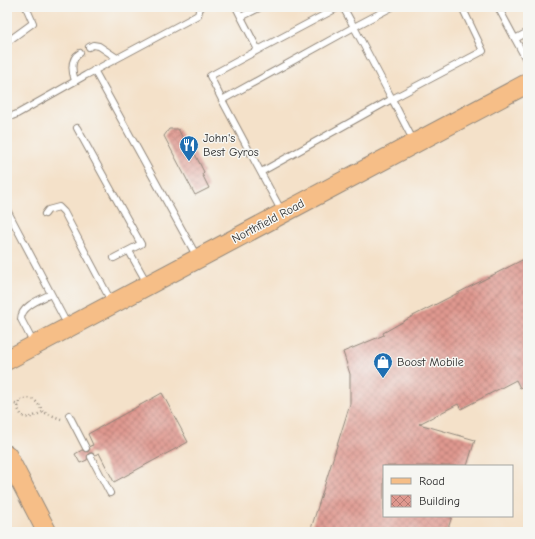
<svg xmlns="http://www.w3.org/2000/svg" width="535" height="539" font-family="'Comic Neue',sans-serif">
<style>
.building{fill:url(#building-cross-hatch)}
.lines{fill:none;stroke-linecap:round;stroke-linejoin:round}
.service-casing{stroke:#90867a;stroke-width:8}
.primary-casing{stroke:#90867a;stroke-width:21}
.path{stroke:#90867a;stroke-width:2.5;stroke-dasharray:1 3;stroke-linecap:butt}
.service{stroke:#fff;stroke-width:6}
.primary{stroke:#f6be87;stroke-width:19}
.labels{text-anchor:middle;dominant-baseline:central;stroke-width:3;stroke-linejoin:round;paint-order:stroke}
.poi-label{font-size:12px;fill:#2b2b2b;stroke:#f6f6f2;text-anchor:start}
.street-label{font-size:12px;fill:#2b2b2b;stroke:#f6f6f2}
</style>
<defs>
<pattern id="building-cross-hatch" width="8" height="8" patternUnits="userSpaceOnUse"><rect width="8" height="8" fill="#df988f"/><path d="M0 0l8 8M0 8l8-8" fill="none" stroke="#b57c75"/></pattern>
</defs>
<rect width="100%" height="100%" fill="#f6f6f2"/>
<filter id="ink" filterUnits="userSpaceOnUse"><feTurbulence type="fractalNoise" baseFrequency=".025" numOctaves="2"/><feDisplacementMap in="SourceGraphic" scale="8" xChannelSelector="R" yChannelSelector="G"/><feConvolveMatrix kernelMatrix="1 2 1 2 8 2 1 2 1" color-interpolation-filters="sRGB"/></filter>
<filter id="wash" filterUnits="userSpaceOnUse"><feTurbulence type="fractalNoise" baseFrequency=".012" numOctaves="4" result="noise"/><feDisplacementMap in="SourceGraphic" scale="16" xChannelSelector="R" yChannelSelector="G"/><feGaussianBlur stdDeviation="0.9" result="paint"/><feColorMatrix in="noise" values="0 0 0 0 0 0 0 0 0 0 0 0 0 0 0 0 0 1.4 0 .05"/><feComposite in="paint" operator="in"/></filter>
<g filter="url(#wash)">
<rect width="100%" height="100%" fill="#f4e1c9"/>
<g id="blocks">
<path class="building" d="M169,129H178L190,151L193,150L204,172L202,174L209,188L195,195L164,136Z
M528,257V384L520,388L516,380L461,409L458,404L419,424L475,440L467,466H384V516H452L447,532H310L350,404V374L343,352L384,335L383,333L413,316Z
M162,393L188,442L114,482L99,453L95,455L92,453H89L87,460L80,463L75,454L82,450L88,452L90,446L93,445L88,434Z"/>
</g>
</g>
<g filter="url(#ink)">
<use href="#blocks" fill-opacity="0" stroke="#90867a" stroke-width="1"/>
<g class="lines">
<defs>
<path id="service" d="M236,7L241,17L261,7
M343,7L354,27L392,7
M498,7L528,63
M515,39L528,32
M7,42L33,23L26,7
M89,47L93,45L99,46L117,58
M258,50L339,7
M94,70L197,257
M75,81C72,72 70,59 80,53
M222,100L210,76L258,50L241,17
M7,118L17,114L86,75L198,15L200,7
M77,128L141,244L114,258
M414,142L392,99L483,51L462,7
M261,172L392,99L354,27L222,100L282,212
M7,210L68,326
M45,214L48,210L59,207L64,212L112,303
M129,251L147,283
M34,344L21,319C21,306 41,299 51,294
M69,415L86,448
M91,457L110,493"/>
<path id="primary" d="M7,360L528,83
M7,455L47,532"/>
</defs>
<use href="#service" class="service-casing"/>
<use href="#primary" class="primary-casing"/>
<path class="path" d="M7,402L19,405
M43,412C37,401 32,394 19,401L18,409L22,416L29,418L43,412L61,419"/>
<use href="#service" class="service"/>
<use href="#primary" class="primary"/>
</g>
</g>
<defs>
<symbol id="restaurant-pin" viewBox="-11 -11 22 30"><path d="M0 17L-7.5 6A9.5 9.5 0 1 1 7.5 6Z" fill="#1f6fb2" stroke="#f6f6f2"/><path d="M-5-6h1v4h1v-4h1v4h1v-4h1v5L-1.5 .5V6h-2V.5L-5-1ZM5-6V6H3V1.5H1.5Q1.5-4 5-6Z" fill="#fff"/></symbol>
<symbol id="shop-pin" viewBox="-11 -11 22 30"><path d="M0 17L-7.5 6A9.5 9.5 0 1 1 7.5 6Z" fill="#1f6fb2" stroke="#f6f6f2"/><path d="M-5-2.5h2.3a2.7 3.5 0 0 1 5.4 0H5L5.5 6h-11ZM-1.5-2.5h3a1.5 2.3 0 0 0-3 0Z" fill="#fff"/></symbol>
</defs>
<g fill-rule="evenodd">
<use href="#restaurant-pin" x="178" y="134" width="22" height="30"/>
<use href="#shop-pin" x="372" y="351" width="22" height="30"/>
</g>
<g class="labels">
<g class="poi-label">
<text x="203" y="138">John's<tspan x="203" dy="14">Best Gyros</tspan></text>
<text x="397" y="362">Boost Mobile</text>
</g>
<g class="street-label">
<text transform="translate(268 221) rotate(-28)">Northfield Road</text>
</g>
</g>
<rect width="535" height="539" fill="none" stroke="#f6f6f2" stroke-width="24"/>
<rect x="383" y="465" width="130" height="52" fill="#f6f6f2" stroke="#a5a5a2"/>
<rect x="391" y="478" width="20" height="6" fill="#f6be87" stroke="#a5a5a2"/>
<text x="419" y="485" font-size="12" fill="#2b2b2b">Road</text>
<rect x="391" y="495" width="20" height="12" fill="url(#building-cross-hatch)" stroke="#a5a5a2"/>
<text x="419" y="505" font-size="12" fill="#2b2b2b">Building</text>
</svg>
